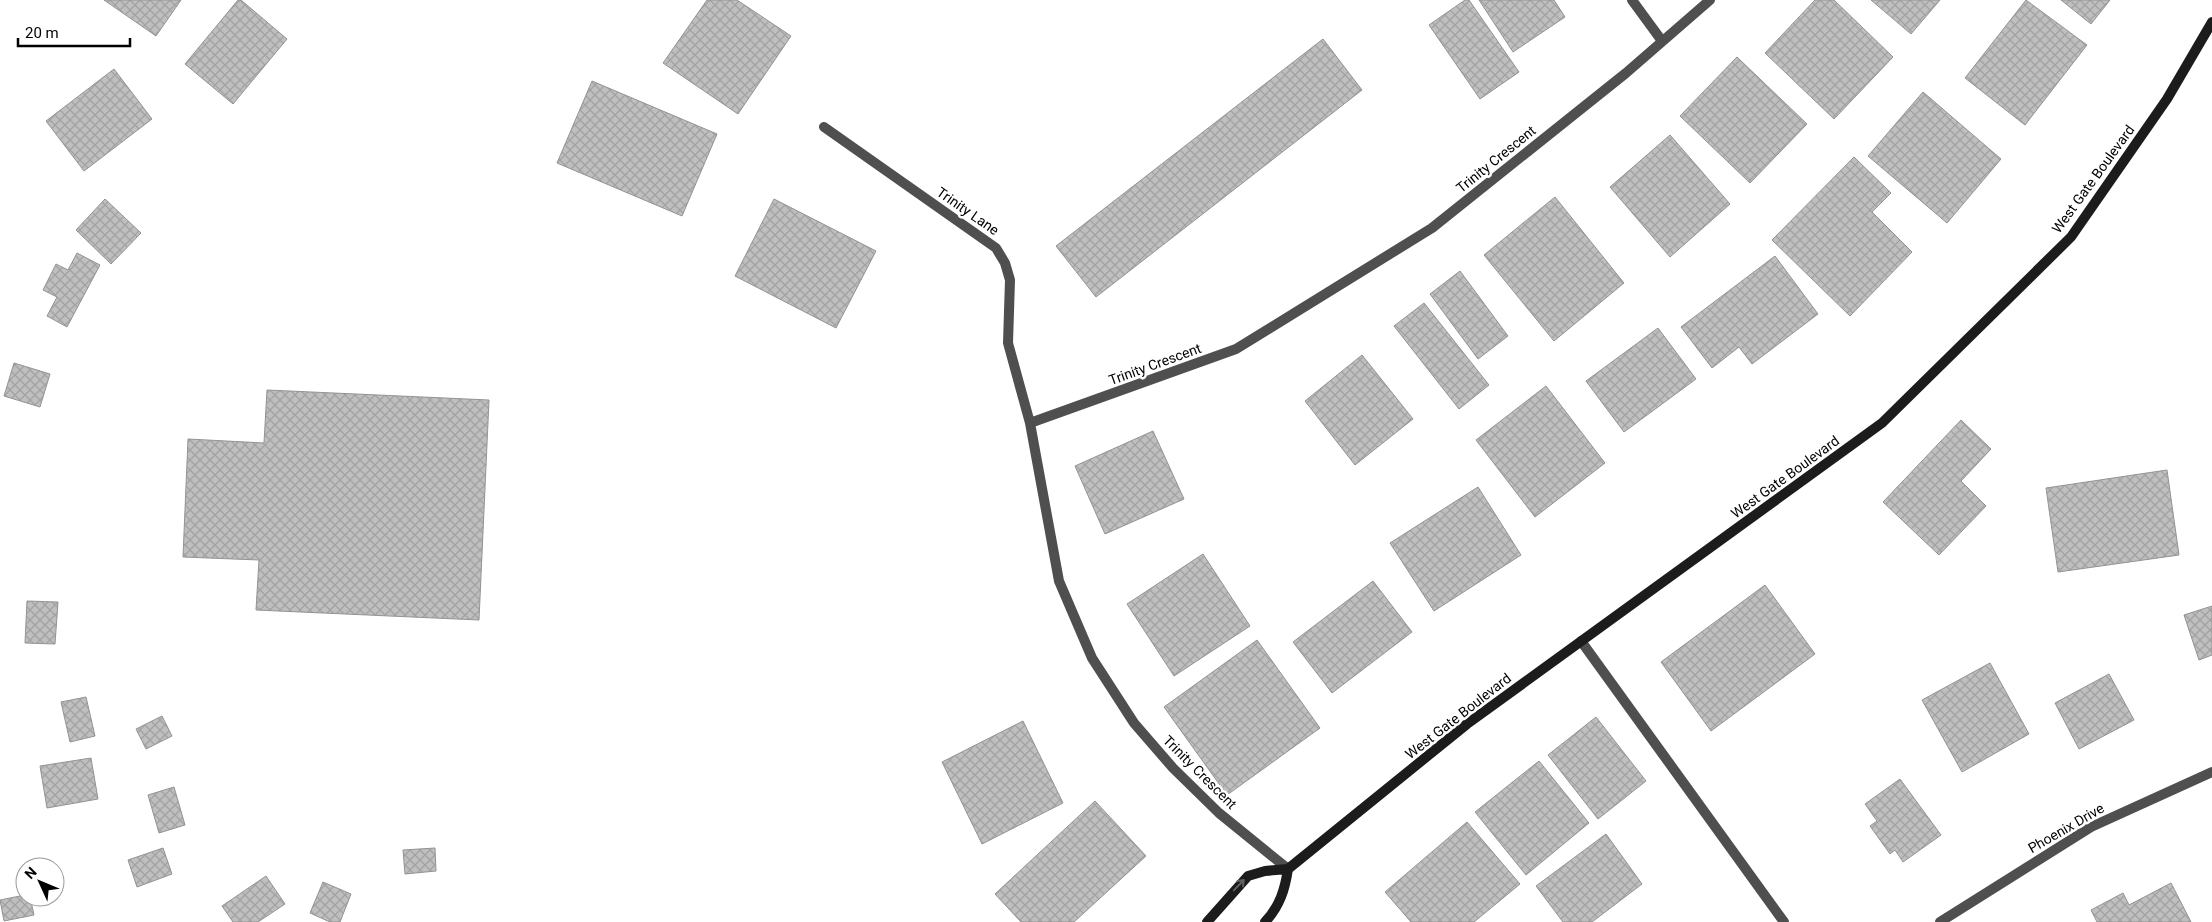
<svg xmlns="http://www.w3.org/2000/svg" width="2212" height="922" font-family="Roboto,sans-serif">
<style>
.building{fill:url(#building-cross-hatch);stroke:#939393}
.lines{fill:none;stroke-linecap:round;stroke-linejoin:round}
.street{stroke:#4f4f4f;stroke-width:10}
.secondary{stroke:#1c1c1c;stroke-width:10}
.oneway{stroke:#606060}
.labels{text-anchor:middle;dominant-baseline:central;stroke-width:5;stroke-linejoin:round;paint-order:stroke}
.street-label{font-size:14px;fill:#000;stroke:#fff}
</style>
<defs>
<pattern id="building-cross-hatch" width="8" height="8" patternUnits="userSpaceOnUse" patternTransform="scale(1.25)"><rect width="8" height="8" fill="#bfbfbf"/><path d="M0 0l8 8M0 8l8-8" fill="none" stroke="#a2a2a2"/></pattern>
</defs>
<rect width="100%" height="100%" fill="#fff"/>
<path class="building" d="M104,0H181L156,36Z
M238,0H241L287,39L233,104L185,64Z
M707,0H737L791,36L738,114L663,63Z
M1465,0H1469L1519,72L1480,99L1429,25Z
M1479,0H1554L1565,17L1513,52Z
M1815,0H1834L1893,57L1834,119L1765,53Z
M1871,0H1940L1911,34Z
M2026,0L2087,45L2025,125L1965,78Z
M2061,0H2110L2091,24Z
M1323,39L1362,90L1096,297L1056,246Z
M1737,57L1807,124L1750,183L1680,116Z
M114,69L152,119L84,171L46,121Z
M592,81L717,134L682,216L557,163Z
M1923,92L2001,159L1947,223L1868,156Z
M1670,135L1730,204L1670,257L1610,187Z
M1854,157L1891,193L1872,212L1912,252L1850,316L1772,240Z
M1555,197L1624,283L1554,341L1484,255Z
M105,199L141,233L111,264L76,230Z
M774,199L876,251L836,328L735,276Z
M77,253L100,265L67,327L47,316L57,297L43,290L56,264L68,270Z
M1775,256L1818,314L1752,364L1739,347L1712,368L1681,327Z
M1460,271L1508,336L1478,359L1430,294Z
M1424,303L1489,385L1459,409L1394,326Z
M1658,328L1696,379L1624,432L1586,381Z
M1362,355L1413,419L1355,465L1305,401Z
M14,363L50,374L40,407L4,396Z
M1546,386L1605,463L1535,517L1476,440Z
M267,390L489,400L479,620L256,610L259,560L183,557L188,439L264,443Z
M1961,420L1991,449L1961,481L1986,506L1939,555L1883,502Z
M1153,431L1184,499L1105,534L1075,466Z
M2167,470L2179,555L2058,572L2046,488Z
M1478,487L1521,555L1434,611L1390,543Z
M1203,554L1250,626L1174,676L1127,604Z
M1373,581L1412,632L1332,693L1293,642Z
M1765,585L1815,654L1711,731L1661,662Z
M27,601L58,602L55,644L25,643Z
M2212,606V655L2199,660L2184,615Z
M1257,640L1320,728L1227,795L1164,707Z
M1990,663L2029,734L1962,772L1922,700Z
M2109,674L2134,720L2079,749L2055,703Z
M86,697L95,736L70,742L61,702Z
M162,716L172,736L146,749L136,729Z
M1596,717L1646,781L1598,819L1548,755Z
M1023,721L1063,803L982,844L942,762Z
M91,758L98,799L47,808L40,766Z
M1539,761L1589,823L1526,875L1475,812Z
M1900,779L1941,835L1903,862L1895,850L1890,854L1870,826L1877,821L1865,804Z
M174,787L185,825L159,833L148,795Z
M1095,801L1146,856L1074,922H1021L995,894Z
M1467,822L1520,884L1474,922H1411L1385,892Z
M1606,834L1642,884L1592,922H1563L1536,886Z
M163,848L172,874L137,887L128,860Z
M435,848L436,871L405,874L403,850Z
M266,876L285,904L258,922H233L222,906Z
M323,882L351,894L340,922H330L310,913Z
M2171,883L2191,922H2097L2091,910L2123,893L2129,905Z
M25,895V897H30L34,915L4,921L0,900Z"/>
<g class="lines">
<path class="street" d="M1632,0L1662,41
M824,127L996,248L1005,263L1010,280L1008,343L1030,423
M1581,641L1784,922
M1288,869L1219,813L1173,768L1134,723L1092,658L1059,581L1030,423L1236,349L1432,228L1626,73L1710,0
M1940,922L2091,827L2212,772"/>
<path class="secondary" d="M1207,922L1248,876L1265,871L1288,869L1467,724L1882,423L2071,237L2167,99L2212,22
M1265,922C1280,906 1285,889 1288,869"/>
</g>
<defs><path id="oneway-shaft" d="M-6 0H5M1.5-3L5.5 0L1.5 3" fill="none" stroke-width="1.6" stroke-linecap="round" stroke-linejoin="round" transform="scale(1.25)"/></defs>
<use class="oneway" href="#oneway-shaft" transform="translate(1239 885) rotate(-46)"/>
<g class="labels">
<g class="street-label">
<text transform="translate(1496 159) rotate(-39)">Trinity Crescent</text>
<text transform="translate(2093 179) rotate(-54)">West Gate Boulevard</text>
<text transform="translate(968 211) rotate(35)">Trinity Lane</text>
<text transform="translate(1155 364) rotate(-20)">Trinity Crescent</text>
<text transform="translate(1785 477) rotate(-36)">West Gate Boulevard</text>
<text transform="translate(1458 716) rotate(-38)">West Gate Boulevard</text>
<text transform="translate(1200 772) rotate(45)">Trinity Crescent</text>
<text transform="translate(2066 828) rotate(-30)">Phoenix Drive</text>
</g>
</g>
<g transform="translate(40 882) rotate(314)"><circle r="24" fill="#ffffff" stroke="#999999"/>
<path d="M0-4L9 19L0 12L-9 19Z" fill="#000000"/>
<text y="-8" font-size="14" font-weight="bold" text-anchor="middle" fill="#000000">N</text>
</g>
<path d="M18 38v8h112v-8" fill="none" stroke="#000000" stroke-width="2.5"/>
<text x="25" y="38" font-size="15" fill="#000000" stroke="#ffffff" stroke-width="4" paint-order="stroke">20 m</text>
</svg>
